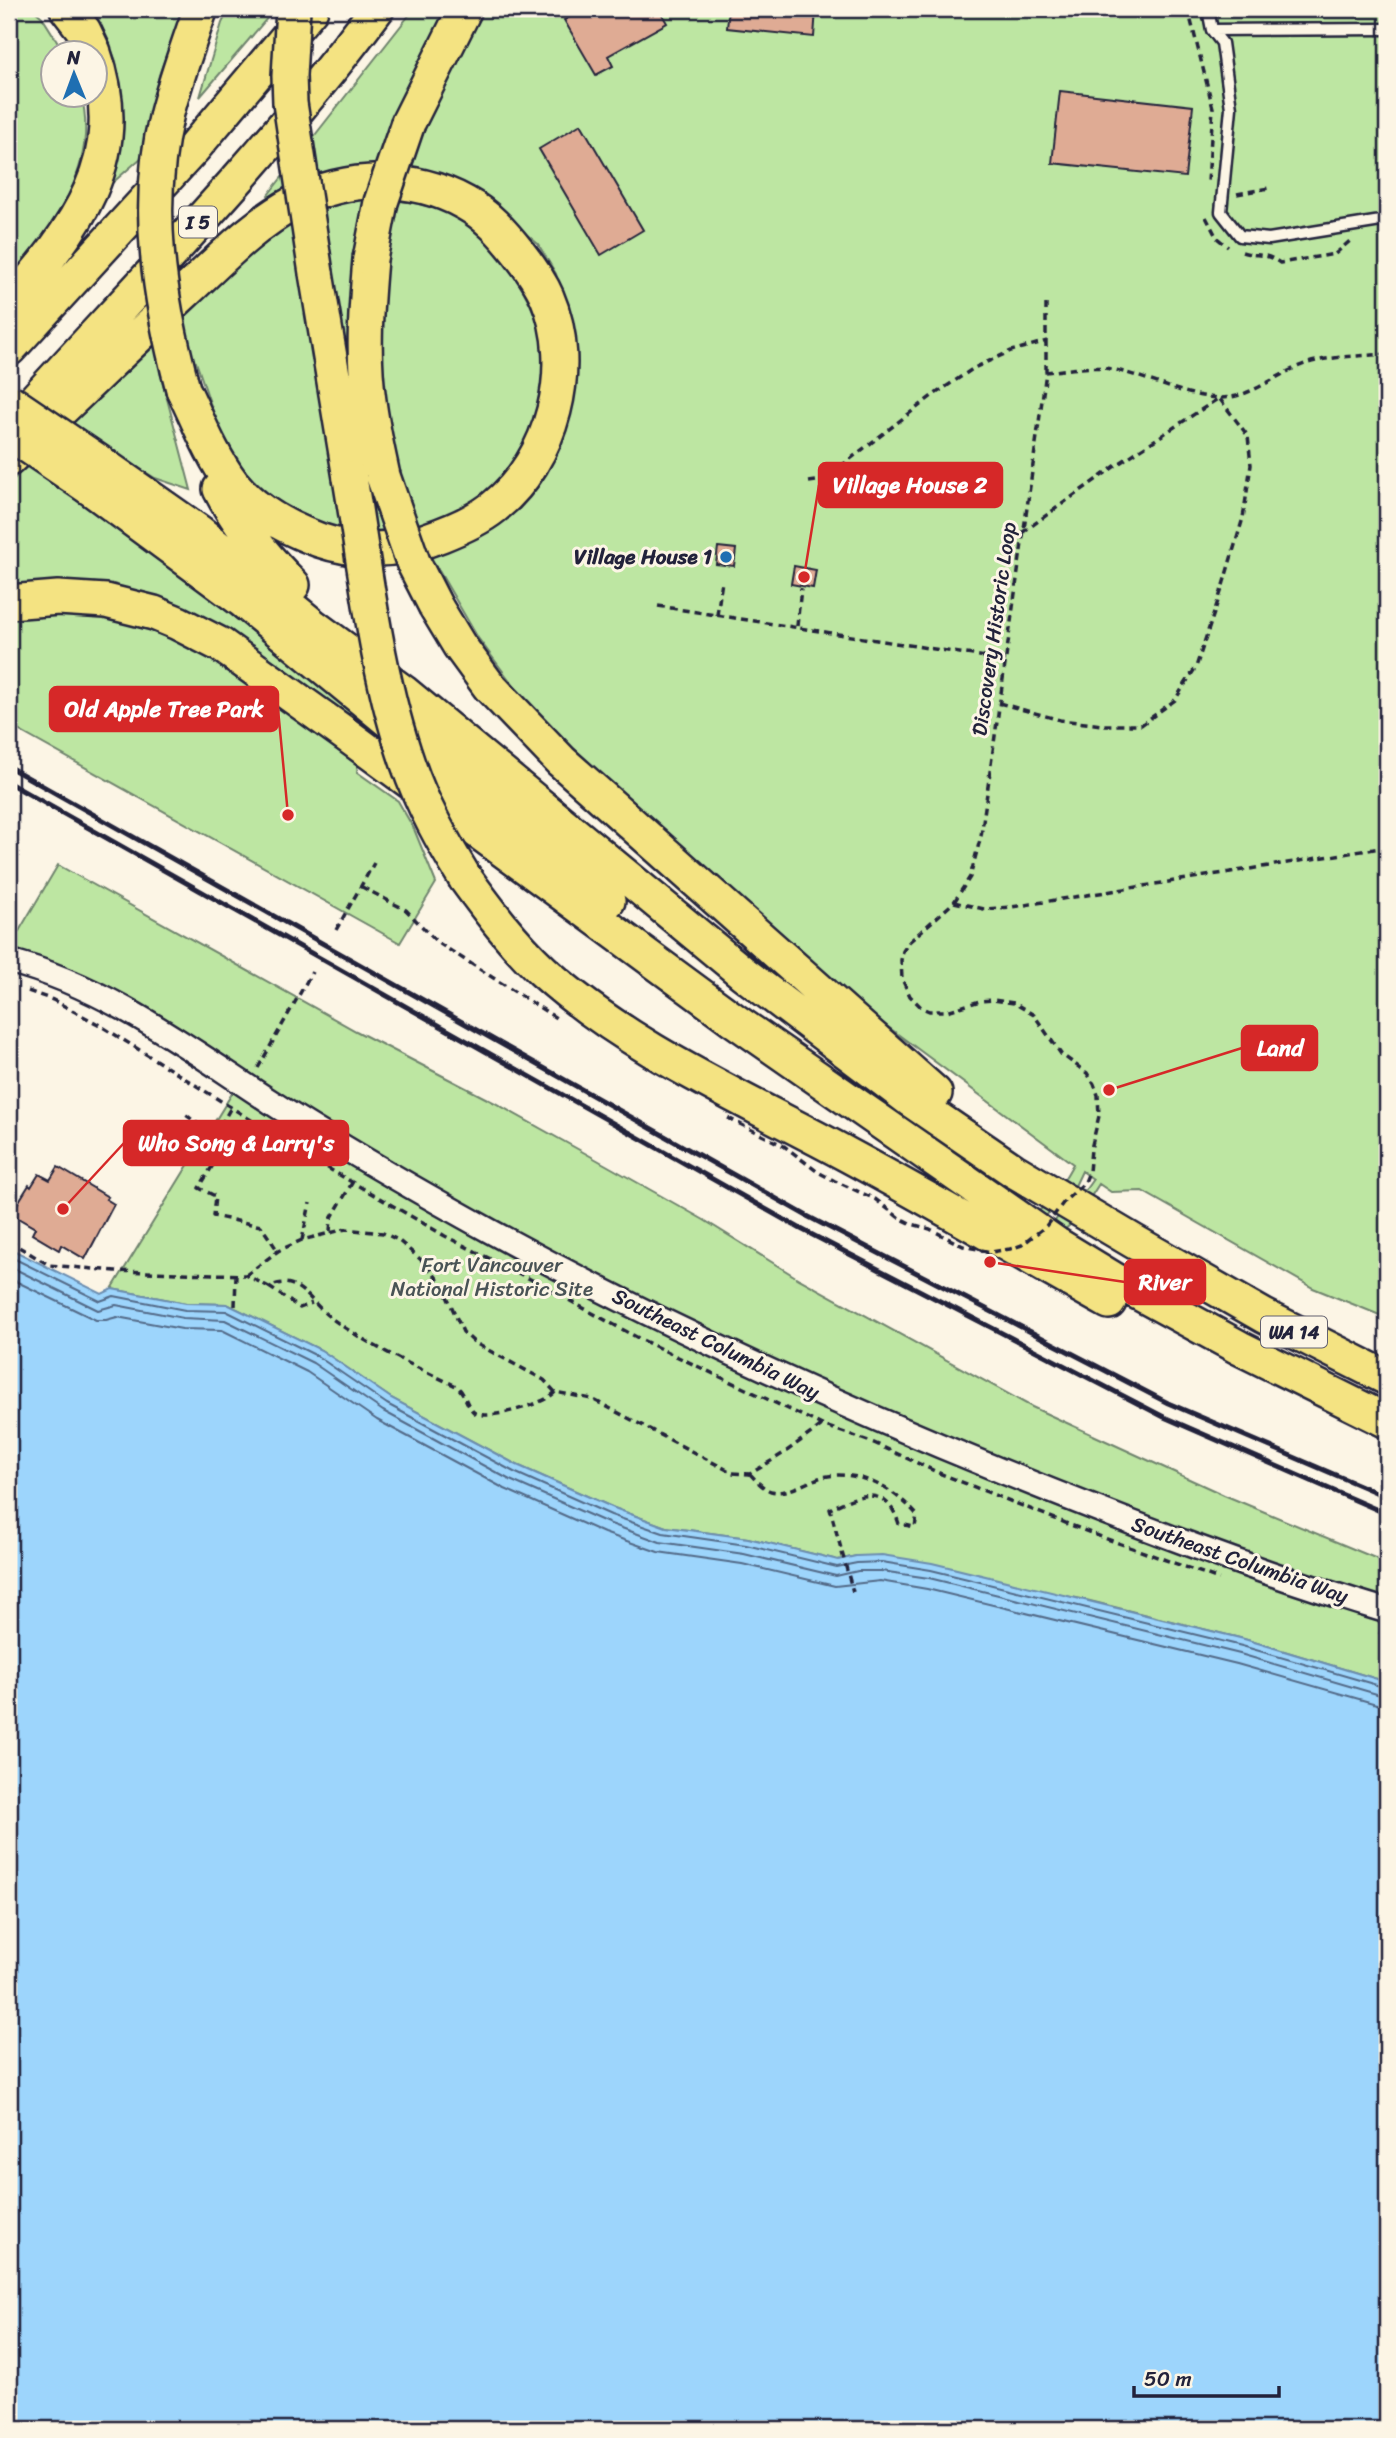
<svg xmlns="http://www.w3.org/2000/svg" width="1396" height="2438" font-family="Sriracha,sans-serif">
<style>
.green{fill:#bde6a2;stroke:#70846e;stroke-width:2}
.water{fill:#9dd5fc;stroke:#6c8daf;stroke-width:2}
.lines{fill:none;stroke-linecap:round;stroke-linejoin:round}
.shore{stroke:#536a88;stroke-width:2}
.building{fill:#dfab94;stroke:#22223b;stroke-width:2}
.service-casing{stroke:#22223b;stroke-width:15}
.tertiary-casing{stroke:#22223b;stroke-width:28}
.motorway-casing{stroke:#22223b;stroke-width:38}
.path{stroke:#22223b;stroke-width:3.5;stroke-dasharray:7 5;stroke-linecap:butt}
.service{stroke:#fcf5e5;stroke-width:10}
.tertiary{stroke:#fcf5e5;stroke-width:23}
.motorway{stroke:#f4e382;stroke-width:33}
.rail{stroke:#22223b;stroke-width:5}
.motorway-bridge-casing{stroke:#22223b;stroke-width:38;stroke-linecap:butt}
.path-bridge{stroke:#22223b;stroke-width:3.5;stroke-dasharray:7 5;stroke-linecap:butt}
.motorway-bridge{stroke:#f4e382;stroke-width:33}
.poi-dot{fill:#1f6fb2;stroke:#fcf5e5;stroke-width:2.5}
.labels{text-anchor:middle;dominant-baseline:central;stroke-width:6;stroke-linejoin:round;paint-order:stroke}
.shield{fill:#fcf5e5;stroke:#63616e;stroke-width:2}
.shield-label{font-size:19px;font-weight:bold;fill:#22223b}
.poi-label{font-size:21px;font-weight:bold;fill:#22223b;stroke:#fcf5e5;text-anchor:end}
.street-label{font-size:21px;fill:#22223b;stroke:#fcf5e5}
.park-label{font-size:21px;fill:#495355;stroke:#fcf5e5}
.leader{fill:none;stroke:#d62828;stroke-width:2.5}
.callout-dot{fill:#d62828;stroke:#fcf5e5;stroke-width:2.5}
.callout{fill:#d62828;stroke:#d62828;stroke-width:2.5}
.callout-label{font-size:23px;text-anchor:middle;font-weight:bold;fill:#fff}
</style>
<rect width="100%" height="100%" fill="#fcf5e5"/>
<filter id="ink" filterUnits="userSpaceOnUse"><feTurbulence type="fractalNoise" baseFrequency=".0143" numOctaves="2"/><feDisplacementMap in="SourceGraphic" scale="14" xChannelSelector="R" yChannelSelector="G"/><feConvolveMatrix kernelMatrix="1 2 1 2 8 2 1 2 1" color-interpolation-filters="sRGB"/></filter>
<g filter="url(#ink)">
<path class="green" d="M9,9H33L42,17L64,52H52V94L81,95C100,163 53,232 9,281Z
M94,9H183L159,75L141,158L110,185L124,121L116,61Z
M229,9H275L200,97L222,23Z
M414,9H456L377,169L272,201L268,195Z
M482,9H1387V1318L1313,1288L1142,1191L1111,1192L1099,1184L1076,1220L1064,1230L1048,1231L1062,1211L1086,1189L1093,1179L1082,1171L1074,1188L1057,1202L1039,1225L990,1244L965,1240L945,1226C968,1225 1002,1226 1022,1220C1044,1215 1063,1182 1073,1164L853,1001L658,828L529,706L478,638L428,552L450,543L536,489L558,447L575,352L556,274L538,244L496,209L409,171L419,141Z
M369,198C442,203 478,215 517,280C531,303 542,327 545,354C546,373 532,434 522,451C515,464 497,488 486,497C478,504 463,509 453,513C433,523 410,531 388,533C328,540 261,501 231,451C215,424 207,392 196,362L160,372L191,490L155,478L95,441L136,538L379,734L386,750L240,642L9,591V484L71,421L243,260L292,220L317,207Z
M93,613L132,620L177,637L229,669L358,763L357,772L398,801L414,829L436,883L400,943L9,725V617Z
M58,865L356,1031L495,1103L592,1157L704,1220L799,1279L1032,1407L1224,1495L1387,1563V1682L1244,1639L1082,1599L856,1556L838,1560L748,1538L666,1527L614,1508L517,1465L391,1398L321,1350L227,1304L186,1303L112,1289L239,1082L129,1011L9,961V948Z"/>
<path class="water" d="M9,1248L102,1294L112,1289L186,1303L227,1304L321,1350L391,1398L517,1465L614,1508L666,1527L748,1538L838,1560L856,1556L882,1555L932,1563L1244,1639L1387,1682V2429H9Z"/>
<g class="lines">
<path class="shore" d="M9,1256L100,1301L114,1296L185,1310L226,1311L317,1356L387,1404L514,1472L611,1515L663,1533L746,1545L837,1567L857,1563L882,1562L931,1570L1242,1646L1387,1688
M9,1266L98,1310L116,1305L183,1318L225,1320L313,1363L383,1411L510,1480L608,1523L660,1542L744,1554L836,1576L858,1571H881L929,1578L1240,1654L1387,1697
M9,1278L96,1320H106L117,1317L182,1329L222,1330L307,1372L377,1420L505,1489L604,1533L658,1552L742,1564L835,1586L880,1581L927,1589L1237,1664L1387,1707"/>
</g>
<path class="building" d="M584,9H659L667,23L608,56L613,66L596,75L564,20Z
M729,9H816L814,37L727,28Z
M1060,91L1193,106L1185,177L1052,163Z
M581,124L643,230L601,255L539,149Z
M718,547L736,549L734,566L716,564Z
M794,566L816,570L813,588L791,584Z
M58,1167L108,1197L106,1199L114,1204L85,1259L61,1245L59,1250L32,1234L35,1228L11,1214L29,1185L31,1187L39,1174L50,1180Z"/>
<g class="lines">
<defs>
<path id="service" d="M1208,9L1212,30L1222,43L1231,108L1221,212L1240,236L1269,239L1387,220
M1212,30L1387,29"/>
<path id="tertiary" d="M9,961C106,986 188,1048 271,1102C342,1148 416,1190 490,1231C656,1322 829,1401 1004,1472C1130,1523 1257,1572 1387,1611"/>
<path id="motorway" d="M67,9L84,31L94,52
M408,123L465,9
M370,259C366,306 362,354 369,401C372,426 378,452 383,476
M316,273L350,478
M9,305C75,229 132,159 94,53
M9,349L193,149L311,9
M9,428C134,291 266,158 377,9
M9,459C67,405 124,349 182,295C217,263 251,226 294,203C347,175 412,174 465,203C487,215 503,233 518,252C529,266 540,281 547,297C577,367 553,460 494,507C479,519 459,528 441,535C402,551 360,554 319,540C286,528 254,511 232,483C211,455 198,420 183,389
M105,466L199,532L312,625L403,692L743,973L912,1101L1013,1170L1133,1241L1264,1316L1387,1378
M90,488L243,601L608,901
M220,489C238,525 265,557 293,585
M9,602L58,598L106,601L154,613L178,623L221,645L344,733L734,1020L1056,1244L1115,1280L1240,1348L1387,1421
M436,607L459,645L489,686L561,761L935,1093
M465,878C489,911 513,943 543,971C629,1049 745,1099 846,1154C935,1202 1021,1253 1109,1302"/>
</defs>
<use href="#service" class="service-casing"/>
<use href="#tertiary" class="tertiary-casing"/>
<use href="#motorway" class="motorway-casing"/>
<path class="path" d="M1188,9L1213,108L1208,182
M1237,194L1269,188
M1206,217L1217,238L1228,247
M1242,252C1257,257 1265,252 1280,263L1335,254L1351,240
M1046,304V372
M809,482L823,480L932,396L974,368L1011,351L1047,341
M658,606L1005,660
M717,615L722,581
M797,626L801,588
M999,703L1060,720L1102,725H1141L1175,700L1196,667L1221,592L1243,518L1251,465L1248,436L1219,398L1118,464L1023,532
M362,887L406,910L437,942L556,1018
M954,902L984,909L1012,907L1387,847
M336,930L374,863
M909,942L954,902L970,877L981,836L1046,372C1065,370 1086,366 1105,368C1144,374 1179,396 1219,398C1251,399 1278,372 1308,363C1333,356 1361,356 1387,354
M28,991L53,1000L98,1024L331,1170L445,1236L532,1280L640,1339L822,1425L874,1443L939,1473L1096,1535L1219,1579
M258,1068L312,972
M230,1109L206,1151L218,1157L199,1188L215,1196L213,1216L261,1226L278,1251
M186,1115L247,1161
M330,1231L331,1219L352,1183
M302,1240L310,1203
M9,1241L49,1265L116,1271L246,1275L269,1287C276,1284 282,1282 290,1284C305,1288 317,1308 331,1318C369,1346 414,1366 456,1386C466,1393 466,1407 475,1413C487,1421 548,1403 555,1392
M246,1275L278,1251L302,1240L346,1229L383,1233L398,1240L427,1265L442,1285L463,1332L475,1343L544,1380L555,1392L592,1399L733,1473L750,1474L784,1453L822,1425
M269,1287L300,1308L312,1303
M235,1306L236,1275
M750,1474C756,1480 762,1488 771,1491C787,1495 804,1483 819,1478C855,1467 894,1488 917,1515L915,1527L899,1524C887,1485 859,1493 830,1509L853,1592
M1379,1632L1387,1635"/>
<use href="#service" class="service"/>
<use href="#tertiary" class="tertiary"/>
<use href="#motorway" class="motorway"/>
<path class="rail" d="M9,767L807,1216L1168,1403L1387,1497
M9,783L801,1229L1164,1417L1387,1514"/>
<defs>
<path id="motorway-bridge" d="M293,9L289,76L290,103L316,273
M370,259L381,202L408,123
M183,389C159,300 144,205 167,113C176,79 188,45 200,11
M9,401L105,466
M9,433L90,488
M383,476L413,562L436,607
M350,478C366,573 376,672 408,764C422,805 443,842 465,878"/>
</defs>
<use href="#motorway-bridge" class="motorway-bridge-casing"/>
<path class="path-bridge" d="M728,1118L784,1146L818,1172L835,1181L875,1199L898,1217L912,1224L930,1229L963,1246L991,1252L1010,1249L1022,1245L1046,1226L1063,1203L1085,1182L1089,1172L1091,1149L1099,1116L1098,1095L1094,1084L1087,1073L1061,1054L1034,1015L1014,1003L993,1000L980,1001L947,1011H929L922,1008L910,996L902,979L901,960L903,951L909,942"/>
<use href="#motorway-bridge" class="motorway-bridge"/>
</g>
</g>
<circle class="poi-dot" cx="726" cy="557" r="7"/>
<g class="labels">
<g class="shield">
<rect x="179" y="206.5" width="38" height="31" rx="5"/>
<rect x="1261" y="1316.5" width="66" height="31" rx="5"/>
</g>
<g class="shield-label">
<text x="198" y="222">I 5</text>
<text x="1294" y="1332">WA 14</text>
</g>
<g class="poi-label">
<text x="712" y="557">Village House 1</text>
</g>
<g class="street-label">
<text transform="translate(994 629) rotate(-82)">Discovery Historic Loop</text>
<text transform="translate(716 1344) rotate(26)">Southeast Columbia Way</text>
<text transform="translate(1240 1560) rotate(19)">Southeast Columbia Way</text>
</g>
<g class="park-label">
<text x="492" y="1265">Fort Vancouver<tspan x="492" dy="24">National Historic Site</tspan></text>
</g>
</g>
<path class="leader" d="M804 577L819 485M288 815L278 709M1109 1090L1242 1048M63 1209L124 1143M990 1262L1125 1282"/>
<g class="callout-dot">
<circle cx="804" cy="577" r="7"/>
<circle cx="288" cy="815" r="7"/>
<circle cx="1109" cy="1090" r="7"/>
<circle cx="63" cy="1209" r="7"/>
<circle cx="990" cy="1262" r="7"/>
</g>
<g class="callout">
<rect x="819" y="463" width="183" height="44" rx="7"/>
<rect x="50" y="687" width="228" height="44" rx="7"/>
<rect x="1242" y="1026" width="75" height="44" rx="7"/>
<rect x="124" y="1121" width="224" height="44" rx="7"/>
<rect x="1125" y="1260" width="80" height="44" rx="7"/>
</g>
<g class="callout-label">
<text x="910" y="493">Village House 2</text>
<text x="164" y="717">Old Apple Tree Park</text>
<text x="1280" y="1056">Land</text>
<text x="236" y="1151">Who Song &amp; Larry's</text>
<text x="1165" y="1290">River</text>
</g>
<rect width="1396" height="2438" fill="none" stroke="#fcf5e5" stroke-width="35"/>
<rect x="18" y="18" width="1361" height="2403" fill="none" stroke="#22223b" stroke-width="2.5" filter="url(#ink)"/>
<g transform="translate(74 74) rotate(359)"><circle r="33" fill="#fcf5e5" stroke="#a5a1a1" stroke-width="2"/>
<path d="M0-5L12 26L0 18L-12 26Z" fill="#1f6fb2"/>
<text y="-10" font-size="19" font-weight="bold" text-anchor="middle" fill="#22223b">N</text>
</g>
<path d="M1134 2386v10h145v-10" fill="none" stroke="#22223b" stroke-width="3.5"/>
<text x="1144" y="2386" font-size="21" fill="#22223b" stroke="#fcf5e5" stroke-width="5" paint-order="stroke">50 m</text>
</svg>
